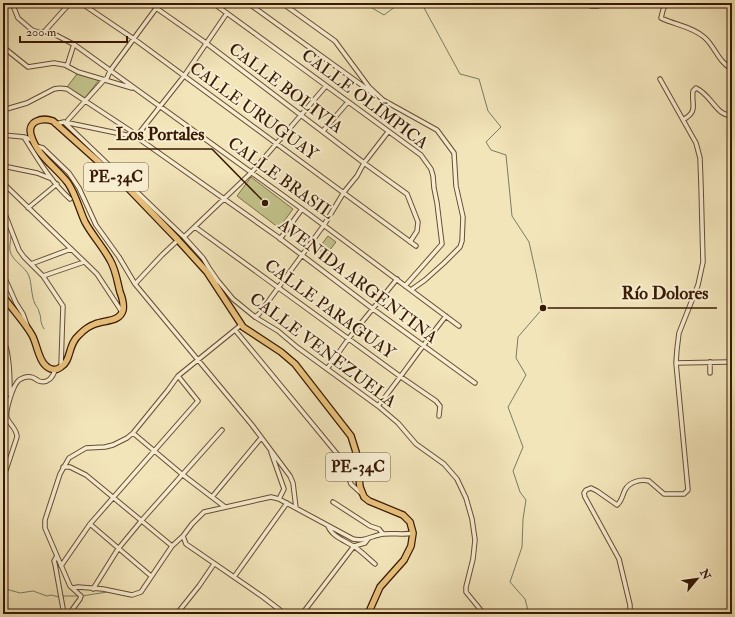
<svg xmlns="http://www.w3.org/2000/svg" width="735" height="617" font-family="'IM FELL Double Pica',serif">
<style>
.green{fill:#c2c28b;stroke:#7d6e47}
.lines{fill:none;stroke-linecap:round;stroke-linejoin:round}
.stream{stroke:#757d67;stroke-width:1}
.minor-casing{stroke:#674c31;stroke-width:5.5}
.primary-casing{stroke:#381903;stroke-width:8}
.minor{stroke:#f7eed2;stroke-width:3.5}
.primary{stroke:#eac27d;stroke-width:5.5}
.labels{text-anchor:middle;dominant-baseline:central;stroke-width:4;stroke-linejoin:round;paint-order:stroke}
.shield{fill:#f7eed2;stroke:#715941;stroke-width:1}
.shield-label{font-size:16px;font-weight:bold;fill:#381903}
.street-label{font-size:17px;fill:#381903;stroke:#f7eed2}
.leader{fill:none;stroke:#381903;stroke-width:1.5}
.callout-dot{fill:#381903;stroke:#f7eed2;stroke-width:1.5}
.callout-label{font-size:18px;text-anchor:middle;font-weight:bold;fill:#381903;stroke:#f7eed2;stroke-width:4;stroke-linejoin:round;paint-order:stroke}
</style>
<rect width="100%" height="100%" fill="#f3e5ba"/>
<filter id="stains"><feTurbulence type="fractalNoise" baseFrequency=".005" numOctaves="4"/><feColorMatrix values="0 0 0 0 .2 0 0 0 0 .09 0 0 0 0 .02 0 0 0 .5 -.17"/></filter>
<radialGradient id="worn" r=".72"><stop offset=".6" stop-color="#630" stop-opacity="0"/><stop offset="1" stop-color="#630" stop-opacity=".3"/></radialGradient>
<path class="green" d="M77,74L99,80L85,98L67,87Z
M251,177L293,209L279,228L237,196Z
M328,236L336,242L326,255L318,249Z"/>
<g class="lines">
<path class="stream" d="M367,3V5L384,15L400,3
M420,3L423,6L460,74L479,79L488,111L501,127L486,142L491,150L506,155L512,216L529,242L536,273L543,308L518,337L516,358L526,375L508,407L523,447L513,471L520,492L526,500L523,519L522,547L510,582L525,599L529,614
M3,224L8,227
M11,236C11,241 9,245 10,251C13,262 25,266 29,276C32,285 31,295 35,304C36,306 39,309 39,312C42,318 39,321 44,329
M6,589L20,593L33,591L47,596L51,595L59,597
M62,596H79
M82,596L107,592"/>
<defs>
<path id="minor" d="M12,3L18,18L32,30L41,33L45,31L52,33L75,45L302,209L459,326
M81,3L134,39L416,246
M149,3L206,43L364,163L407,194L418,222L417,231L410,242
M213,3L421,155L431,169L433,176L434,188L437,203L442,244L405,286
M248,3L374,94
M282,3L335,41L369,87L383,100L437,130L454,153L456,186L463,217L462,241L460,247L444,263L425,280L411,290
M576,3L592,6H598L601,3
M666,3L663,10L661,18C675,25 691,26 704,37C715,46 718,62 732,69
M45,31L70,3
M3,47L28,67L54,63L65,65L78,72L132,88
M67,66L74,44
M3,110L27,103L54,89C58,88 62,88 67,89L137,135
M68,120L104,80L107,78L110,71L160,3
M683,120C699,110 691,106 693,91L696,88C706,92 712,104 720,111C723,114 728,115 732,117
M65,123L184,237L203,258L209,268L218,281
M55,124L64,122L136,137L142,141L278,237L373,309L475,383
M323,131L348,102
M3,135L24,137L33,140
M24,137C37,158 51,182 70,199
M136,137L184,76L227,13
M36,146L43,148L69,173L79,188L96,225L119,257L135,284L252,425L290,476L293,483L296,508
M3,166L37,173L52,179
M3,183L97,274L122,312
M28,208L57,184
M3,213L5,214L19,250L24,257L43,276L63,306L61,366
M195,227L401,377L436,401L440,406L439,416
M184,237L252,172L326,86
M280,239L302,209
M31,264L71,249
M3,274L16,303L23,314L27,325
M43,276L84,262
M213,279L219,282L233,299L255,317L278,331L297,347L378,406L398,423L416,444L444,464L457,479L466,498L472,519L475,540L473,559L466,587V592L484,614
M135,284L162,255L178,240
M255,317L259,314L324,225L344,192L357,176L364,163L388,132
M235,330L343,461L351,484L362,494
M3,339C10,353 10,379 10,395
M710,362V373
M676,363L727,362
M327,369L349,338L397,279
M378,406C401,377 422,346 446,316
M133,433L183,475L225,507
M271,452L284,489L279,499
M63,467H70L86,475L172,546
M3,471L6,470L17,437C17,429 10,425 7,418C5,411 13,385 19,380C22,378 27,376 31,377C34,377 36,380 39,381C48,384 53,377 55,370
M212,497L261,438
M333,502L370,526L379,529L383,534
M90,524L151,576
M328,526C332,537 346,541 355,547C362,552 368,558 375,564
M57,556L70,586L81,596L80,599L69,614
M61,566L90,524L198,401L178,376
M234,577L287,503
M73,588L78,587L103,589L132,595L141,592L172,546L183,536
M93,589L118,549L142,520L222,430
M179,611L199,586L214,564
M64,614L55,564L54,561L57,556L45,528V520L60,474L69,458L86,448L105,447L113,445L127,438L133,433L168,390L178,376L241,325
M285,614L263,597L186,544L183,536L192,524L204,512L271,497L279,499L353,539C366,542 372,535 384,534C394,533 404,535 413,533
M302,614L354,546L365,543L368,539
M630,614V605L619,559L585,497L584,493L586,490L591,488L597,491L617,505C622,501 622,496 625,490C629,482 640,479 649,481L664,494H684L688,490L676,363L677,349L679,333L698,285L703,262L701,185L700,158L696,143L660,79"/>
<path id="primary" d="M3,296C12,309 24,321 32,335C37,344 38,358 45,365C50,370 56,371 61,367C72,360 67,345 80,334C84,330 89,326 95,324C105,320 120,322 123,310C124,304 122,297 120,292C117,281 116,270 110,260C103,247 92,235 85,222C79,209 76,195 68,183C56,167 37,156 31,135C27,121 42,117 53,121L129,189L178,240L207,272L243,327L281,352L295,364L351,436L356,452L360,487L364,497L369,501L403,515L410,522L413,533L411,546L404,560L380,587L368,614"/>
</defs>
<use href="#minor" class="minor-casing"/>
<use href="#primary" class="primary-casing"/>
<use href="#minor" class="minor"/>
<use href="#primary" class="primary"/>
</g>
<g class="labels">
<g class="shield">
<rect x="84" y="163" width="64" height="28" rx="3"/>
<rect x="326" y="453" width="64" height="28" rx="3"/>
</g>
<g class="shield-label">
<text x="116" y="177">PE-34C</text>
<text x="358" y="467">PE-34C</text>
</g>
<g class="street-label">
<text transform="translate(286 88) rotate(37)">CALLE BOLIVIA</text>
<text transform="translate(365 99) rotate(37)">CALLE OLÍMPICA</text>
<text transform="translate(254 111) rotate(36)">CALLE URUGUAY</text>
<text transform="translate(281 178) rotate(36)">CALLE BRASIL</text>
<text transform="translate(358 281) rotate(37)">AVENIDA ARGENTINA</text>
<text transform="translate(330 309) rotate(36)">CALLE PARAGUAY</text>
<text transform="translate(323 350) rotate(37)">CALLE VENEZUELA</text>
</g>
</g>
<path class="leader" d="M265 203L212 149H108M543 308L614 308H717"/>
<g class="callout-dot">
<circle cx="265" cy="203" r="4"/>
<circle cx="543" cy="308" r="4"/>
</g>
<g class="callout-label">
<text x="160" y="140">Los Portales</text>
<text x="665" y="299">Río Dolores</text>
</g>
<rect width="735" height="617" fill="none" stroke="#f3e5ba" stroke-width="16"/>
<rect x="4" y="4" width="727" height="609" fill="none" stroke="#381903" stroke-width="2"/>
<rect x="8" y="8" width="719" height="601" fill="none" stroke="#381903"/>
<g transform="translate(697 579) rotate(61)" stroke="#f7eed2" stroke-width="3" paint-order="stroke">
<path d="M0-3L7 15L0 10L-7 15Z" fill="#381903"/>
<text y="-6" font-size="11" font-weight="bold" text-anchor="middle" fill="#381903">N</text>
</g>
<path d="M20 36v6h107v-6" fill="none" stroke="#381903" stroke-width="2"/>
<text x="26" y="36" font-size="12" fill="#381903" stroke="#f7eed2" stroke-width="3" paint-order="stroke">200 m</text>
<rect width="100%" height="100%" filter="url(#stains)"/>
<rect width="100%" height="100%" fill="url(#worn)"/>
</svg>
